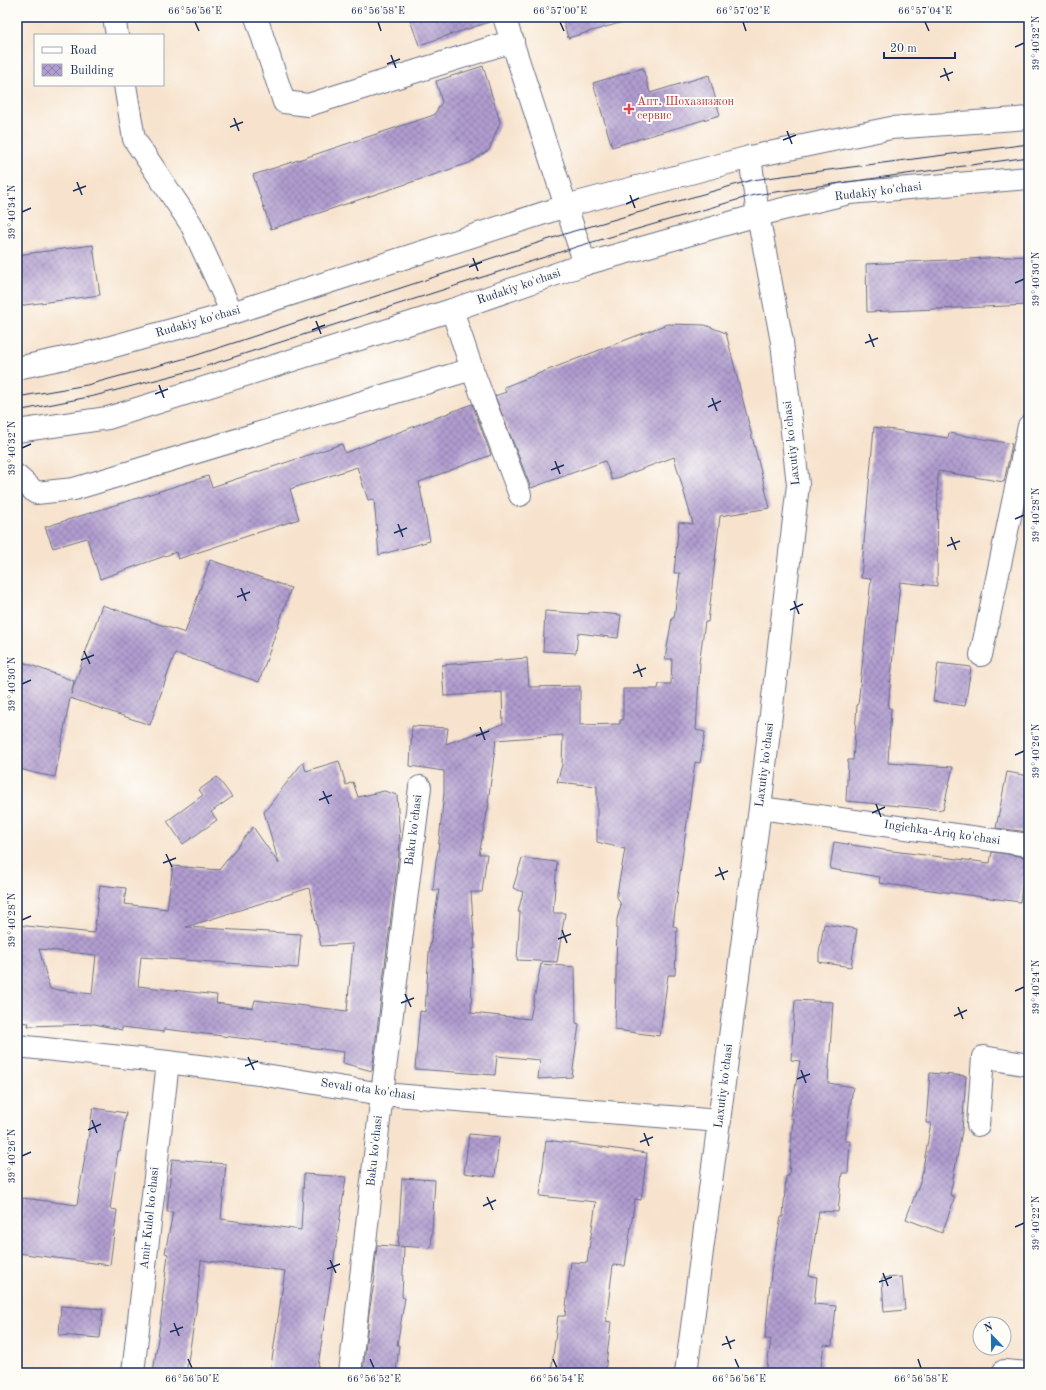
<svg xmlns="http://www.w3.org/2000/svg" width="1046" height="1390" font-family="'Old Standard TT',serif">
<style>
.building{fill:url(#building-cross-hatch);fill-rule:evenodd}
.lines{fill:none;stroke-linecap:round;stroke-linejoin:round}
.minor-casing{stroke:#686e85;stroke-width:24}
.major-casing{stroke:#686e85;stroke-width:24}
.minor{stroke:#fff;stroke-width:22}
.major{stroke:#fff;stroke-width:22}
.tram{stroke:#1b2f5e;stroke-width:1}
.ticks{fill:none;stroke:#1b2f5e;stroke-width:1.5}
.health-dot{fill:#e0444e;stroke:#fdfcf7;stroke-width:1.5}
.labels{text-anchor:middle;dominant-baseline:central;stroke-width:4;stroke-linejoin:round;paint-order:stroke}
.health-label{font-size:12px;fill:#be3a42;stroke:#fdfcf7;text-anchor:start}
.street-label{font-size:12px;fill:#1b2f5e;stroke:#fdfcf7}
.neatline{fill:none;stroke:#1b2f5e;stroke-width:1.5}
.ticks-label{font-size:10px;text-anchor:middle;fill:#1b2f5e}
</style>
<defs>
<pattern id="building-cross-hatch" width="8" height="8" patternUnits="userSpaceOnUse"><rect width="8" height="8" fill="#b19dcf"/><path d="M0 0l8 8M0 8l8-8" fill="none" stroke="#8f80ab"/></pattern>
</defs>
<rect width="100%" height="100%" fill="#fdfcf7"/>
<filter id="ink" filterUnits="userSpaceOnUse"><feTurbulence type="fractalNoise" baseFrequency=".025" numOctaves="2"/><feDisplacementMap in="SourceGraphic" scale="8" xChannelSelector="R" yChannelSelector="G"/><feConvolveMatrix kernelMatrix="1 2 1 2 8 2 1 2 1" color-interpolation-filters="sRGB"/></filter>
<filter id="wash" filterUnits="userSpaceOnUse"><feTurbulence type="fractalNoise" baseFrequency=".012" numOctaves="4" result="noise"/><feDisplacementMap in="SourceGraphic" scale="16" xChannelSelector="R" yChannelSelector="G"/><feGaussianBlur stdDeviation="0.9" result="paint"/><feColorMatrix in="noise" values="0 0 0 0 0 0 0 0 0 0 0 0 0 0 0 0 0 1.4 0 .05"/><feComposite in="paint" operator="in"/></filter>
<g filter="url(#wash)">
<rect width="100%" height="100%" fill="#f7e3cd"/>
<g id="blocks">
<path class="building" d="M409,17H492V21L419,45Z
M562,17H622L623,22L568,38Z
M483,66L500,122L489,150L469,163L271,229L253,175L434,115L442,102L436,81Z
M643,68L650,93L709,75L720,115L612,147L593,83Z
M93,245L100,295L17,306V255Z
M1029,256V305L867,312L866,264Z
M667,324L705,325L726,333L770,508L720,516L708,622H705L699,663H700L696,730L705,732L700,763L695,762L673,926L677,927L675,975H668L660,1036L615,1030L617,919L621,905L617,897V893L625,849L597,842V786L557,782L562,765L563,735L496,740L488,803H489L479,854H487L482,892H471L475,949L473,948L471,1013L530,1019L541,964L575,967L576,1023L579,1024L572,1077L538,1079L540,1060L497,1056L495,1075L415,1069L420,1011L425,1012L429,952L439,890H433L436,860L438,851L444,793V771L410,766L412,726L448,728L446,744L503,724L502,692L444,696L442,665L527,658L529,687L580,686V725L620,724V720H623V689H658L659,684H671L672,659H665L672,618H674L680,573H674L679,522L693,524L674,457L612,480L605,461L531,488L495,396L506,392L504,387Z
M472,404L491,455L419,482L430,541L379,555L374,499L368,500L357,467L290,489L299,519L178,559L176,552L100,579L87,538L53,548L45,527L208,476L212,487L342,444L345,453Z
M874,427L948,438L949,433L1012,444L1004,482L938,471L937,586L900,582L888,708H891L888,763L953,767L943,810L846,801L848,760H853L857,705H858L871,579L861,578Z
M210,560L291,588L259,682L175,653L150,725L70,698L55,777L34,773L17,768V660L74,681L71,694L102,605L185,633Z
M545,611L589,614V612L621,615L618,638L578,633L576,653L543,651Z
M938,663L971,667L965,706L933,701Z
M339,761L346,785L353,782L358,797L384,791L397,795L400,843L372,1071L343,1063L344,1052L248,1039L164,1029V1032L122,1027V1030L95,1024L28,1026L29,1023L17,1022V925L94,933L100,885L126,888L124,904L167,909L173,866L219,870L253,827L279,864L264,812L303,762L306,771ZM309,888L321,946L353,944L347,1011L255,1000L253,1008L216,1003L217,995L138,986L141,957L298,968L301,934L186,927ZM39,949L96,955L92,994L50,989Z
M1007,772L1029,776V832L996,828Z
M217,777L232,797L211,812L217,820L183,844L167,821L203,795L199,790Z
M834,842L884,850L990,863L992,852L1026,857L1020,902L879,883L880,877L830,869Z
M522,858L557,862L553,913H565L557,962L517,960L520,912H518L523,892L513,888Z
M824,924L857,929L851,967L819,962V954Z
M795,1000L833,1002L828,1083L853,1087L845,1141H850L848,1173H842L838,1212L819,1211L809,1276L817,1277L814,1304L836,1306L832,1346L824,1345L820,1373H766L771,1339H765L771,1273L781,1217H783L786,1176H789L793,1118H790L800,1061L791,1060Z
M930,1073L966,1076L962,1131L950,1195L955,1197L942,1233L906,1219L921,1179L931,1123H926Z
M93,1108L126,1113L120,1151H118L110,1209L117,1210L110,1265L17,1253L23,1198L77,1205Z
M469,1134L499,1137L495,1177L464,1173Z
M546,1140L647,1153L641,1200L635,1199L625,1266L613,1265L606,1321L611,1322L605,1373H551L558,1316H565L571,1262L587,1263L596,1202L540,1196Z
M172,1159L226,1164L221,1219L301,1230L304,1174L346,1177L317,1373H270L285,1271L201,1260L196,1311L186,1373H153L163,1303H162L168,1254L165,1253L173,1212H167Z
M402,1178L435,1180L431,1248L398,1246Z
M377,1245L404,1247L402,1297L405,1298L397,1345H399L396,1373H363L369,1313L375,1277H374Z
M902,1277L905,1310L884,1312L882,1278Z
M61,1306L103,1309L100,1338L59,1335Z"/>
</g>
</g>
<g filter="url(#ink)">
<use href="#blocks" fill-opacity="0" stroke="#686e85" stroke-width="1"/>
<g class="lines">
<defs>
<path id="minor" d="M114,17L117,35
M256,17L284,102L308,105L513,41
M504,17L585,264
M125,85L134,139L191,224L232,313
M452,310L472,369L520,495
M17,476L36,493L74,489L472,369
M981,655L1029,426
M760,808L1029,845
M17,1046L168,1062L259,1074L382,1094L720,1121
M978,1125L983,1057L1029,1065
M133,1373L168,1062
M350,1373L382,1094L420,787
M686,1373L760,808L798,485L782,342L758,215L750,157
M1004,1373V1371L1029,1373"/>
<path id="major" d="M17,368L93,352L232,313L566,206L750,157L891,128L1029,118
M17,431L108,418L452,310L585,264L758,215L849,193L1029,178"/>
</defs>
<use href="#minor" class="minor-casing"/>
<use href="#major" class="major-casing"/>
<use href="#minor" class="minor"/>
<use href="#major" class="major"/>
<path class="tram" d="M17,397L87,385L194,356L574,231L752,180L1029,144
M17,411L94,396L194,370L579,246L754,195L1029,157"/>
</g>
</g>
<path class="ticks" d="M195,22L199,31M378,22L381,31M560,22L564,31M743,22L746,31M925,22L929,31M1015,47L1024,43M391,55L396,68M387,64L400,59M944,68L949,81M940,77L953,72M234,118L239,131M230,127L243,122M787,131L792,144M783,140L796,135M77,182L82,195M73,191L86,186M630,195L635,208M626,204L639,198M22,212L31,208M473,258L478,271M469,267L482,262M1015,283L1024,279M316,321L321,334M312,330L325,325M869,334L874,347M865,343L878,338M159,385L164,398M155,394L168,389M712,398L717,411M708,407L721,401M22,448L31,444M555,461L560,474M551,470L564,465M1015,519L1024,515M398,524L403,537M394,533L407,528M951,537L956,550M947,546L960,541M241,588L246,601M237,597L250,592M794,601L799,614M790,610L803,604M84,651L90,664M81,660L94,655M637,664L642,677M633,673L646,668M22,684L31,680M480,727L485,740M476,736L489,731M1015,755L1024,751M323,791L329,804M319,800L332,795M876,804L881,817M872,813L885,807M166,854L172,867M163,863L176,858M719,867L724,880M715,876L728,871M22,920L31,916M562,930L567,943M558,939L571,934M1015,991L1024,987M405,994L411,1007M401,1003L414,998M958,1007L963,1019M954,1016L967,1010M248,1057L254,1070M245,1066L258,1061M801,1070L806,1083M797,1079L810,1074M92,1120L97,1133M88,1130L101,1124M644,1133L649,1146M640,1142L653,1137M22,1156L31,1152M487,1197L493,1210M483,1206L496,1200M1015,1227L1024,1223M330,1260L336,1273M327,1269L340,1264M883,1273L888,1286M879,1282L892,1277M174,1323L179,1336M170,1332L183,1327M726,1336L731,1349M722,1345L735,1340M188,1359L192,1368M370,1359L374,1368M553,1359L557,1368M735,1359L739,1368M918,1359L921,1368"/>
<path class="health-dot" d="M627 103h4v4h4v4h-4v4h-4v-4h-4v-4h4z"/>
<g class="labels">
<g class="health-label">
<text x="637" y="102">Апт. Шохазизжон<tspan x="637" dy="14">сервис</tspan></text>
</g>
<g class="street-label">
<text transform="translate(878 192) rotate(-7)">Rudakiy ko'chasi</text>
<text transform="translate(519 287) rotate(-19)">Rudakiy ko'chasi</text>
<text transform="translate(198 322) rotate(-16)">Rudakiy ko'chasi</text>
<text transform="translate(792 443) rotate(-96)">Laxutiy ko'chasi</text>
<text transform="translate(765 765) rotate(-83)">Laxutiy ko'chasi</text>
<text transform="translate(414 830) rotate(-83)">Baku ko'chasi</text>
<text transform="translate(942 833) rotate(8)">Ingichka-Ariq ko'chasi</text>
<text transform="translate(724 1086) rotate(-83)">Laxutiy ko'chasi</text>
<text transform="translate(368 1090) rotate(8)">Sevali ota ko'chasi</text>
<text transform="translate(375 1151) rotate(-84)">Baku ko'chasi</text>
<text transform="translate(150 1218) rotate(-84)">Amir Kulol ko'chasi</text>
</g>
</g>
<rect width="1046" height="1390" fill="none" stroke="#fdfcf7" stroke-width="44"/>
<rect x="34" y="34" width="130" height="52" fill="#fdfcf7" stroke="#a3aaba"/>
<rect x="42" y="47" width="20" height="6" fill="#ffffff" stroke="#a3aaba"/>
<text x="70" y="54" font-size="12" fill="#1b2f5e">Road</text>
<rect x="42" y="64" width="20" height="12" fill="url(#building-cross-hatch)" stroke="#a3aaba"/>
<text x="70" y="74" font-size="12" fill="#1b2f5e">Building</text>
<g transform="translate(992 1336) rotate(338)"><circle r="19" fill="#fdfcf7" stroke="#a3aaba"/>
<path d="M0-3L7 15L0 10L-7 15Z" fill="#1f6fb2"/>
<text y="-6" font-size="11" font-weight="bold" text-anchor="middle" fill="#1b2f5e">N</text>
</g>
<path d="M884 52v6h71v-6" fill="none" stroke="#1b2f5e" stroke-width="2"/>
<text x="890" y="52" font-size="12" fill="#1b2f5e" stroke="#fdfcf7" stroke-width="3" paint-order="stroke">20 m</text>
<rect x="22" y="22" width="1002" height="1346" class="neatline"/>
<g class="ticks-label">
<text x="195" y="14">66°56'56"E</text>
<text x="378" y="14">66°56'58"E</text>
<text x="560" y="14">66°57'00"E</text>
<text x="743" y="14">66°57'02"E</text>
<text x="925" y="14">66°57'04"E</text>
<text transform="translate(1035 43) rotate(-90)" y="4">39°40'32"N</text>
<text transform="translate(11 212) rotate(-90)" y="4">39°40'34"N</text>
<text transform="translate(1035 279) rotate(-90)" y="4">39°40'30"N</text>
<text transform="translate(11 448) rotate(-90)" y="4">39°40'32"N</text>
<text transform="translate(1035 515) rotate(-90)" y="4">39°40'28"N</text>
<text transform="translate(11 684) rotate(-90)" y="4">39°40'30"N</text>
<text transform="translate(1035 751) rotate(-90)" y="4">39°40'26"N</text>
<text transform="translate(11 920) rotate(-90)" y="4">39°40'28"N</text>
<text transform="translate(1035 987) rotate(-90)" y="4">39°40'24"N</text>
<text transform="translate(11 1156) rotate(-90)" y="4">39°40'26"N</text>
<text transform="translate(1035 1223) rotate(-90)" y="4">39°40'22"N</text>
<text x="192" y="1382">66°56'50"E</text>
<text x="374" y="1382">66°56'52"E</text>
<text x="557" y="1382">66°56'54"E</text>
<text x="739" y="1382">66°56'56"E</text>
<text x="921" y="1382">66°56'58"E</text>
</g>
</svg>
